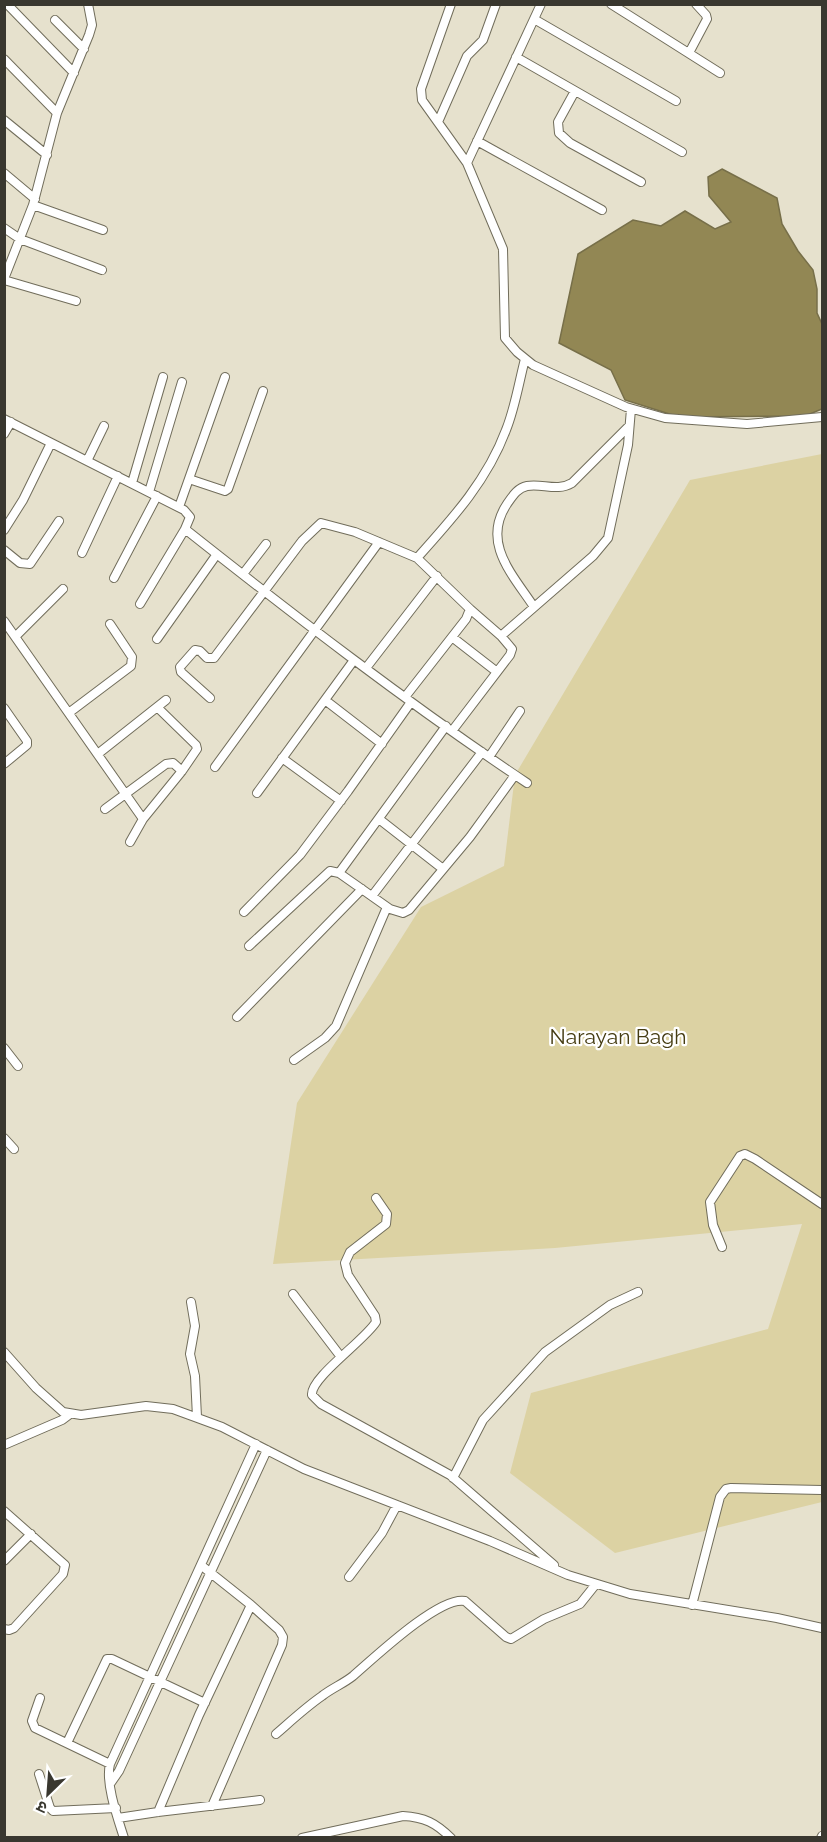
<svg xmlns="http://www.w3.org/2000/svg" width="827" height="1842" font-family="Raleway,'Noto Sans Devanagari',sans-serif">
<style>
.green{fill:#dcd2a3}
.water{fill:#928754;stroke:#776f49;stroke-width:1.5}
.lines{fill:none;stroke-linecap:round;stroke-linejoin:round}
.street-casing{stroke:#716d5b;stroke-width:10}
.street{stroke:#fff;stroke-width:8}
.labels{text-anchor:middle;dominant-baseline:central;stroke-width:4.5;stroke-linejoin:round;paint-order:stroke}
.park-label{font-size:21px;fill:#453c12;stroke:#fff}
</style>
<rect width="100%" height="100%" fill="#e6e1cd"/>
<path class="green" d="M822,454V1502L615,1553L510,1473L531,1393L768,1329L802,1224L555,1248L273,1264L297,1103L421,907L504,866L515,775L690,480Z"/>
<path class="water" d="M722,169L777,198L782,224L798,251L813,270L817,289V313L822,324V409L805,416L679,417L625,400L611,370L559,343L578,254L633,220L661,226L685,211L715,229L731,222L709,196L708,177Z"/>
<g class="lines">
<defs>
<path id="street" d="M7,4L74,73
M451,4L421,89L422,100L467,163
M541,4L467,163L503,249L505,338L517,352L533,365L626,407L665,418L747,424L822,417
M611,4L720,73
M534,19L676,101
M55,20L84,49
M689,53L707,19L706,15L696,4
M516,57L682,152
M4,59L57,113
M575,91L558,122L559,133L570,143L641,182
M4,120L47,155
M438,122L467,56L483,40L496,4
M477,141L602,210
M4,173L35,199
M33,205L103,230
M4,228L20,239L102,270
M4,279L33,205L57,113L89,35L92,25L88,4
M4,280L76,301
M4,419L184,510L190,517L185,529C296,617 409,704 527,783
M4,434L11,422
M87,461L104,426
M189,479L225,491L228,489L263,391
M132,483L163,377
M149,492L182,382
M179,507L225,377
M4,530L23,500L51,443
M4,550L20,563L30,564L59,521
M82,553L118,476
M417,558C452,519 487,481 506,430C515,408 519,382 525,359
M243,574L266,544
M114,578L157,496
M140,604L185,529
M534,607C513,575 481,543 507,504C512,497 517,488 527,486C542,483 557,492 572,483L629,426
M4,621L143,819
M16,636L63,589
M501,636L593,556L608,538L628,445L631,409
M452,637L497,672
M157,639L217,554
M366,668L437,576
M210,698L181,672L180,667L195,650L200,651L207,658H214L302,541L321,523L355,532L417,558L470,609L466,619L405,697
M325,700L382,744
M4,708L27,741V745L4,764
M70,712L131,666L132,657L110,624
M452,731L510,655L512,649L501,636L470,609
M99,753L166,700
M489,757L520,711
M282,758L341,801
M215,767L379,542
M257,793L354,660
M105,809L166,764L173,763L182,771
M379,819L443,869
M130,842L143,819L182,771L197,749L196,745L157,707
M339,873L446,726
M372,896L482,752
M244,912L300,855L348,791L411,702
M249,946L330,871L339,873L390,909L403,913L409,910L470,837L515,775
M237,1017L362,889
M4,1048L18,1066
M294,1060L325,1038L336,1026L387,907
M4,1138L14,1149
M376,1198L387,1214L386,1224L350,1252L345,1263L348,1275L375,1316L376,1322C365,1340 310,1378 312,1395L321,1404L450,1475L554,1565
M722,1247L713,1225L710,1202L740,1156L745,1154L755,1159L822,1204
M293,1294L341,1357
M191,1302L195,1326L190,1354L195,1376L197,1417
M4,1352L36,1388L63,1412L81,1415L146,1406L173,1409L222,1427L304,1469L490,1541L568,1575L630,1594L777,1618L822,1628
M4,1445L62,1420L70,1414
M453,1478L483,1420L545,1352L610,1305L638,1292
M4,1511L65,1565L63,1574L14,1628L9,1630L4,1629
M4,1561L31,1534
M202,1566L251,1605L279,1630L283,1637L282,1645L212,1806
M349,1577L382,1533L397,1505
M692,1605L720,1497L726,1489L731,1488L822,1490
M40,1698L32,1721L35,1728L110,1764
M276,1734C291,1721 306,1707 322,1696C332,1688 343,1684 353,1676C374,1658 439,1596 465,1601L506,1637L511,1639L544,1619L580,1604L596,1584
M67,1743L107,1659H112L205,1703
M39,1774L50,1808L53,1811L116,1808
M110,1784L119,1771L267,1450
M158,1812L199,1715L251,1605
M118,1818L158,1812L260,1800
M124,1838C118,1819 105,1783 110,1764L256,1444
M302,1838L403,1816C424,1817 436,1823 451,1838
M821,1838L822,1836"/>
</defs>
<use href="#street" class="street-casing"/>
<use href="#street" class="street"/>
</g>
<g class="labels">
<g class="park-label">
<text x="618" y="1036">Narayan Bagh</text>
</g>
</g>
<rect width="827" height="1842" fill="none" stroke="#39372f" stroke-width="12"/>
<g transform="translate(48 1794) rotate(205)" stroke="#ffffff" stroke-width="4.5" paint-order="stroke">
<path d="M0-4.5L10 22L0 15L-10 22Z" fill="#39372f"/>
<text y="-9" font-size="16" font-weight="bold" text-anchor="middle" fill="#39372f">उ</text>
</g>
</svg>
